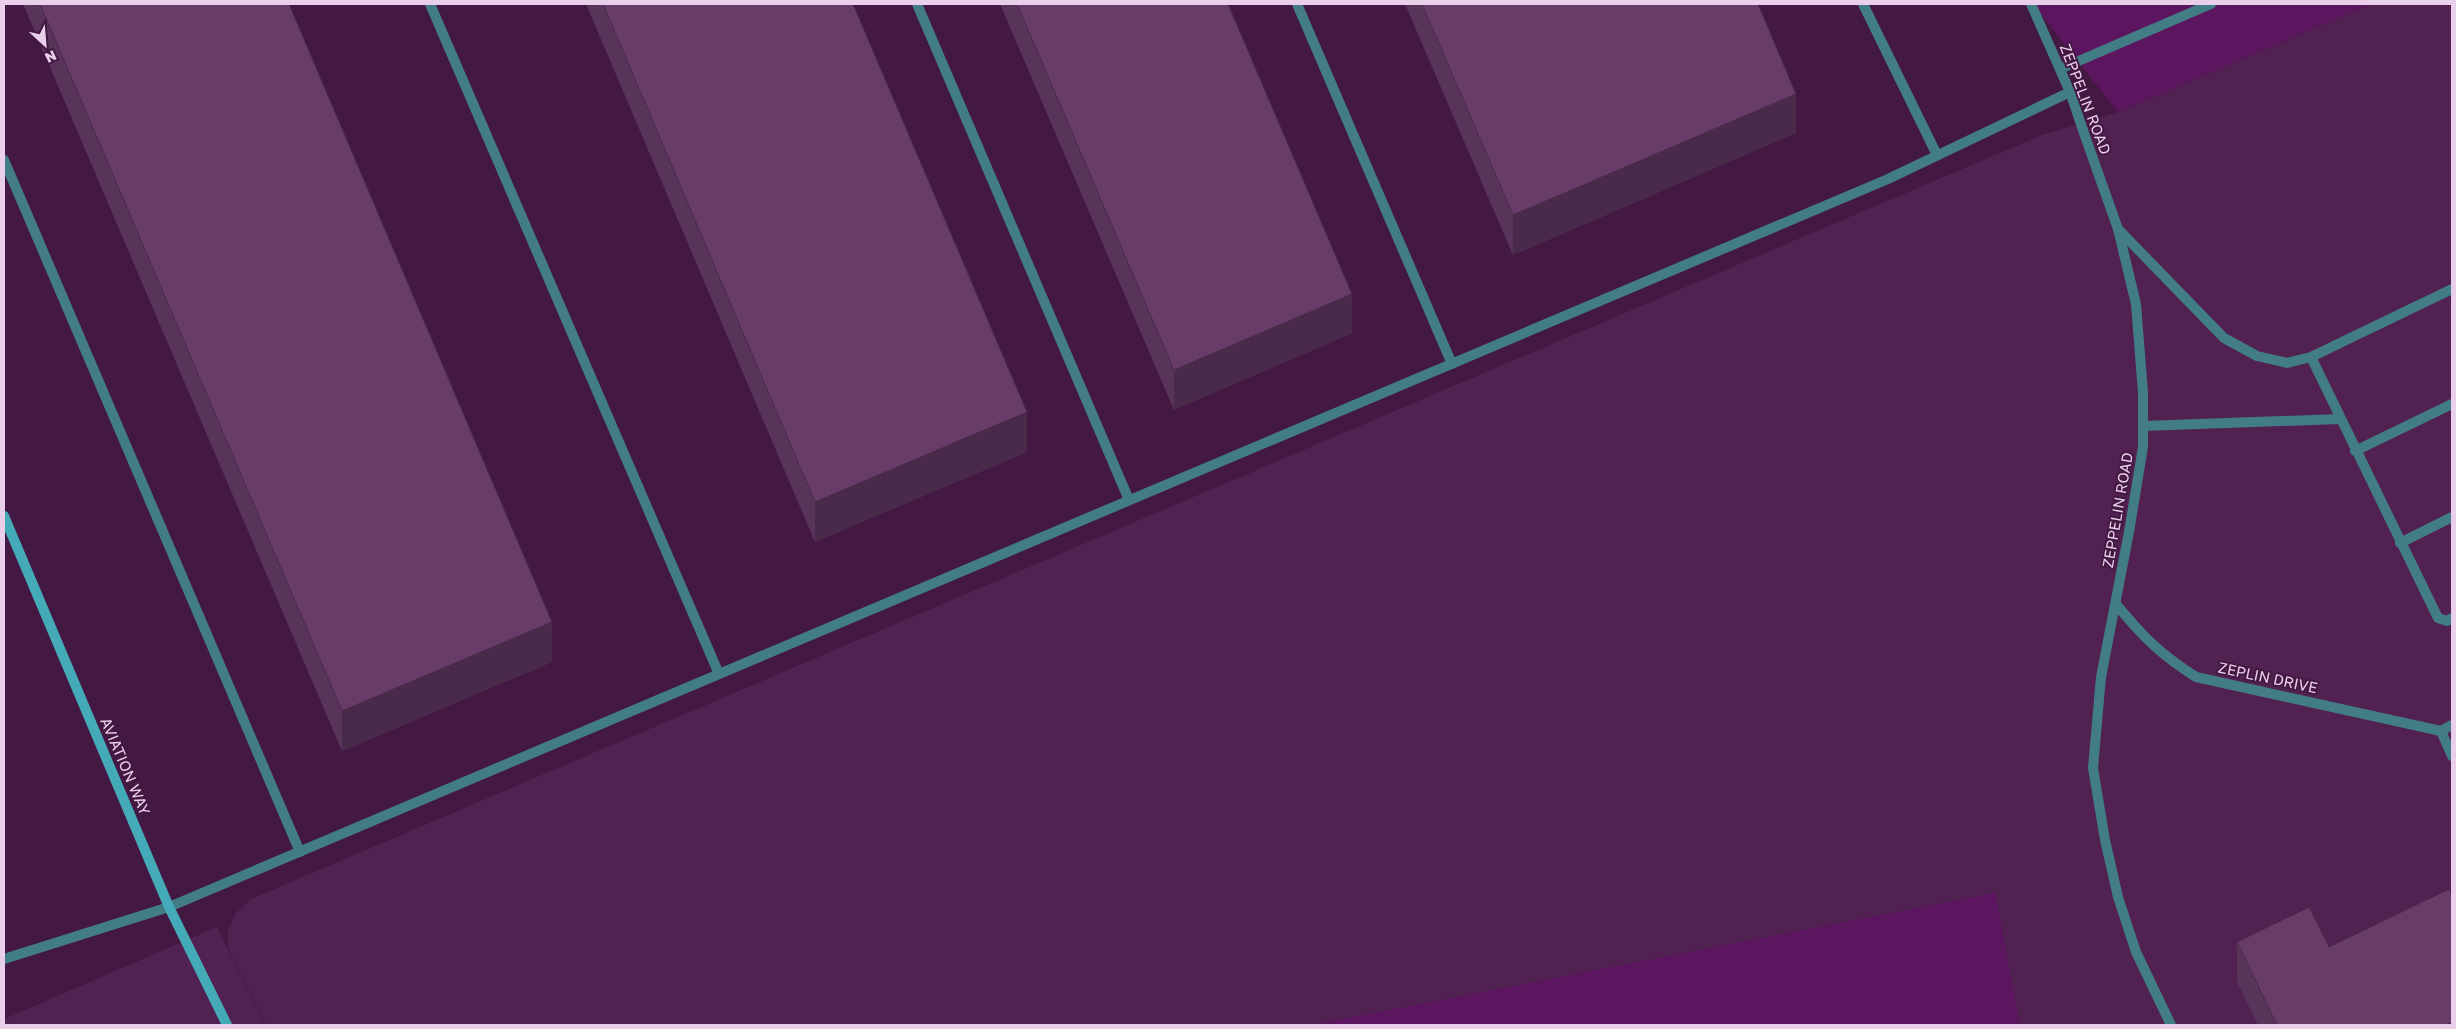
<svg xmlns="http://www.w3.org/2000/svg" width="2456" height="1029" font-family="'Golos Text',sans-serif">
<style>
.built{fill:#502151}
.green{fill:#5c155f}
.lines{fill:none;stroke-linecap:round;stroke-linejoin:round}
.lane{stroke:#427d85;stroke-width:10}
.street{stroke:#427d85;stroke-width:10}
.secondary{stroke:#45aab7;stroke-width:10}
.wall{fill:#59345a}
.shaded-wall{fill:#492a4a}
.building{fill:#683c69;stroke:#492a4a}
.labels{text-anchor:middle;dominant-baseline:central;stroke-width:4;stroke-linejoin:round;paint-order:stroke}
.street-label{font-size:15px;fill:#e9cfe9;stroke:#431944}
</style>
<rect width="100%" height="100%" fill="#431944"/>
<path class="built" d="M2371,4H2452V1025H266L229,950L227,932L236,913L251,899L2042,135L2118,112Z
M217,927L265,1025H4V1019Z"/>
<path class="green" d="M2033,4H2371L2118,112Z
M1995,893L2020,1025H1312Z"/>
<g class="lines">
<path class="lane" d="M430,4L719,674
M917,4L1129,500
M1297,4L1452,364
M1863,4L1937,155
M2060,69L2211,4
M4,160L300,852
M2118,229L2224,338L2257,356L2287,363L2311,357L2452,289
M2311,357L2438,618L2447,621L2452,618
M2143,426L2340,419
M2355,451L2452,404
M2400,543L2452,517
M2116,604C2143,637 2160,654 2196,677L2441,731L2452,725
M2441,731L2452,756
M4,959L169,907"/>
<path class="street" d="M2031,4L2070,92L2086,139L2118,229L2136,304L2143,393V447L2129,532L2101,677L2093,768L2105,840L2118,897L2136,952L2171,1025
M169,907L1888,179L2070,92"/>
<path class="secondary" d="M4,516L169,907L227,1025"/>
</g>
<path class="wall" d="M23,4H289L552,662L342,751Z
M586,4H853L1027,452L815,542Z
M1000,4H1228L1352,333L1174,410Z
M1405,4H1758L1796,133L1513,255Z
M2237,942L2329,947L2452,1025H2258L2237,982Z"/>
<path class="shaded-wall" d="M1796,94V133L1513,255V215Z
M1352,294V333L1174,410V370Z
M1027,412V452L815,542V502Z
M552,622V662L342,751V711Z"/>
<path class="building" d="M40,4H289L552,622L342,711Z
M603,4H853L1027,412L815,502Z
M1017,4H1228L1352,294L1174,370Z
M1422,4H1758L1796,94L1513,215Z
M2449,889L2452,895V1022L2446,1025H2277L2237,942L2309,907L2329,947Z"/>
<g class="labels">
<g class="street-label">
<text transform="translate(2086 99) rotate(69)">ZEPPELIN ROAD</text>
<text transform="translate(2117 510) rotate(-80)">ZEPPELIN ROAD</text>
<text transform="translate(2268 677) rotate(12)">ZEPLIN DRIVE</text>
<text transform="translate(126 766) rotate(67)">AVIATION WAY</text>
</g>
</g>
<rect width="2456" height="1029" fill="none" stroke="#e9cfe9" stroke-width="10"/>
<g transform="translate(45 45) rotate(154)" stroke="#431944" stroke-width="4" paint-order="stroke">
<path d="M0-4L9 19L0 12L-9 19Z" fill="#e9cfe9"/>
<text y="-8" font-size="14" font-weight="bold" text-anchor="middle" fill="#e9cfe9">N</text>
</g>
</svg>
